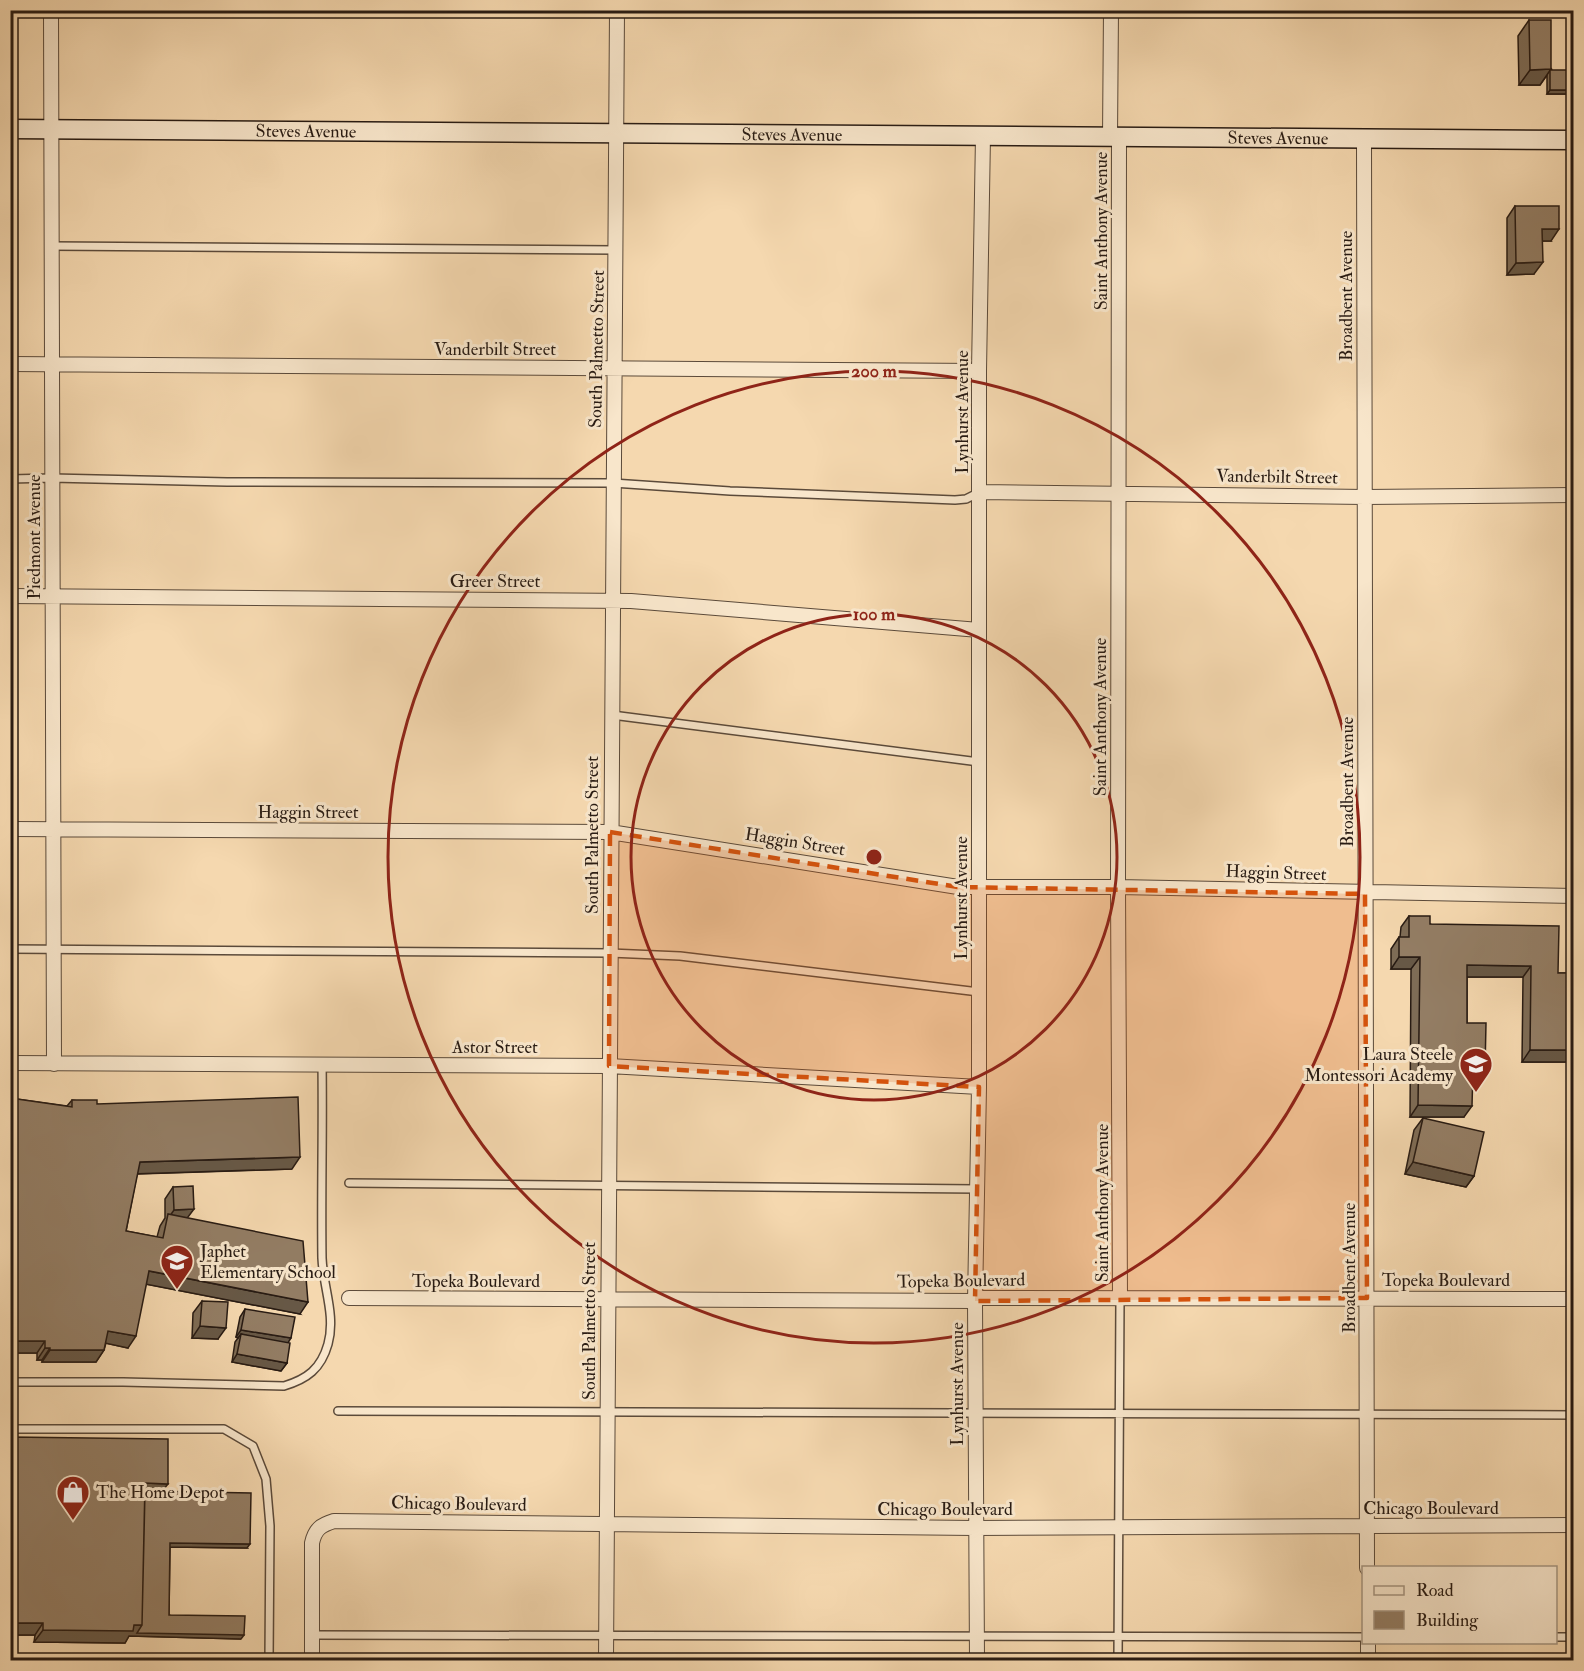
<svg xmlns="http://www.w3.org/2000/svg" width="1584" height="1671" font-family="'IM FELL Double Pica',serif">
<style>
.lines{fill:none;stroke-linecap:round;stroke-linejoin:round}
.lane-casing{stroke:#5b4a3a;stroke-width:10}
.street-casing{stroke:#5b4a3a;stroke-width:16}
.secondary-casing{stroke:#281b13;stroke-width:21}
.lane{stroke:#f8e6cb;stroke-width:7}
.street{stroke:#f8e6cb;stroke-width:14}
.secondary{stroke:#f8e6cb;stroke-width:18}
.wall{fill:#7e6c56;stroke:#281b13;stroke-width:1.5}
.shaded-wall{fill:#675846;stroke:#281b13;stroke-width:1.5}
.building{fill:#937d64;stroke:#281b13;stroke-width:1.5}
.marked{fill:#d5530d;fill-opacity:0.2;stroke:#d5530d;stroke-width:4.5;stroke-dasharray:12 8;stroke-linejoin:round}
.ring{fill:none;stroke:#8f2418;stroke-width:3}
.labels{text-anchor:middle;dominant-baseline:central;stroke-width:6;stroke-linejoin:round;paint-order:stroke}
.street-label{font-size:18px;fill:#281b13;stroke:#f8e6cb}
.poi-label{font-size:18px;fill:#281b13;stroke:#f8e6cb;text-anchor:start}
.centre{fill:#8f2418;stroke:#f8e6cb;stroke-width:3}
.ring-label{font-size:18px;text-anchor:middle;font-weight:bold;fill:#8f2418;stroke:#f8e6cb;stroke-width:6;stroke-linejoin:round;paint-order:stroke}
</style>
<rect width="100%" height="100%" fill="#f5d8af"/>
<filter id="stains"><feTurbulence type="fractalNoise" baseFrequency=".00333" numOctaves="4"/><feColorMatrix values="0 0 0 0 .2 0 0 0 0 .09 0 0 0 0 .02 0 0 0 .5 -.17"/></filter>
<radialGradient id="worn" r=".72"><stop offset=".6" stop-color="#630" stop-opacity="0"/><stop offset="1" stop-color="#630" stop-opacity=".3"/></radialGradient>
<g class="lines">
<defs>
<path id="lane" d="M51,246L616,250
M10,479L52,478L227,482L613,483L730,491L955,500L966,499L980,492
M612,715L979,762
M10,949L610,953L680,956L979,992
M349,1183L977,1189
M10,1382H123L284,1386C307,1379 321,1369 328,1344C336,1315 323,1287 322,1258C321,1193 323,1129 322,1064
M338,1411L1574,1415
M10,1429H224L253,1446L266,1479L270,1526L269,1660
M312,1635L1364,1637
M1556,1637H1574
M1118,1660L1120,1298"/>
<path id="street" d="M51,10L54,1064
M1110,137L1111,10
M1119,137L1118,887L1120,1298
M1364,140L1367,1568
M10,364L979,371
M980,492L1365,497L1574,495
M10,596L631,601L979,630
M10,829L610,832L958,887H1118L1574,896
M10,1063L609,1066L979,1087
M349,1298L975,1301L979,1298L1574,1299
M1368,1642V1660
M312,1660V1543C315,1529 321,1525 334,1521L975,1528L1574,1525
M606,1660L617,10
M977,1660L975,1301L979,1087V371L983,136"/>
<g id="secondary">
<path id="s1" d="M10,129L1574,140"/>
</g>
</defs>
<use href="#lane" class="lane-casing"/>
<use href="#street" class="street-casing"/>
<use href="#secondary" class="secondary-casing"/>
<use href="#lane" class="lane"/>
<use href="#street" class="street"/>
<use href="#secondary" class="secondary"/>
</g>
<path class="wall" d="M1529,20L1551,69L1574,94H1547V75L1540,85H1519L1518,36Z
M1515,206L1551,241H1542L1534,274L1507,275V218Z
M1409,916L1558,973H1574V1053L1567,1062H1522L1523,977H1467V1023L1485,1070L1477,1081H1473L1464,1117H1410L1411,969H1391V949L1399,937H1400L1401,927Z
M10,1098L67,1106L72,1100L97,1104L292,1169L137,1174L126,1231L157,1237L160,1226L165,1218V1199L173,1187L187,1218L300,1314L146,1284L128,1348L106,1343L104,1350L96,1362H42V1360H37V1353H10Z
M1423,1118L1474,1176L1466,1187L1405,1174L1414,1130Z
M202,1301L218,1339L192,1338L193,1313Z
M245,1309L288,1343L287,1363L281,1371L232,1362L235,1342L238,1338L236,1337L240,1317Z
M10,1437L162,1492L247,1548L170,1547L169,1615L241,1639L129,1636L125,1643L34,1642L35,1635H10Z"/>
<path class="shaded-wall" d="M1551,69L1540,85H1519L1530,70Z
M1550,90H1574V94H1547Z
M1542,229H1559L1551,241H1534Z
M1543,262L1534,274L1507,275L1516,263Z
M1399,957H1420L1411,969H1391Z
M1467,965L1531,966L1523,977H1459Z
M1530,1050H1574V1053L1567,1062H1522Z
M1473,1069L1485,1070L1477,1081H1465Z
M1418,1105L1472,1106L1464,1117H1410Z
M300,1157L292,1169L131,1174L140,1162Z
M1413,1162L1474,1176L1466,1187L1405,1174Z
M194,1209L185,1221L167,1220L174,1210Z
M149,1271L308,1302L300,1314L140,1283Z
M200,1326L226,1328L218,1339L192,1338Z
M241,1330L291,1338L286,1346L241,1334L238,1338L236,1337Z
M108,1331L136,1336L128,1348L100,1342Z
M10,1341H45L37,1353H10Z
M45,1348H50L42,1360H37Z
M50,1350H104L96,1362H42Z
M237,1354L287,1363L281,1371L232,1362Z
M145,1483L168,1484L159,1495H139Z
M170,1543L250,1544L247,1548L167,1547Z
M10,1623H43L35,1635H10Z
M134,1625H142L244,1635L241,1639L129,1636L125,1643L34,1642L43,1630Z"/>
<path class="building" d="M1529,20H1551V69L1530,70Z
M1550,70H1574V90H1550Z
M1515,206H1559V229H1542L1543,262L1516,263Z
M1409,916H1430V924L1559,926L1558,973H1574V1050H1530L1531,966L1467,965V1023H1486L1485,1070L1473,1069L1472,1106L1418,1105L1420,957H1399V937H1409Z
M298,1097L300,1157L140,1162L126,1231L163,1238L168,1214L303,1241L308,1302L149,1271L136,1336L108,1331L104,1350H50V1348H45V1341H10L11,1127H10V1098L72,1107V1100H97V1104Z
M1423,1118L1484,1132L1474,1176L1413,1162Z
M193,1186L194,1209L174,1210L173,1187Z
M202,1301L228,1302L226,1328L200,1326Z
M245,1309L295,1317L291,1338L241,1330Z
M241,1334L290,1343L287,1363L237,1354Z
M10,1437L168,1439V1484L145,1483L142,1625H134L133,1631L43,1630V1623H10Z
M145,1491L251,1493L250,1544L170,1543L169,1615L245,1616L244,1635L137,1633L142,1625Z"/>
<path class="marked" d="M610,832L958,887L1365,894L1367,1298L975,1301L979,1087L609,1066Z"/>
<g class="ring">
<circle cx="874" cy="857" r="243"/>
<circle cx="874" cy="857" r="486"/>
</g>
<defs>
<symbol id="school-pin" viewBox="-11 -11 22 30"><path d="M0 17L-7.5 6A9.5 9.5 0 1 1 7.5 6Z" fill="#8f2418" stroke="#f8e6cb"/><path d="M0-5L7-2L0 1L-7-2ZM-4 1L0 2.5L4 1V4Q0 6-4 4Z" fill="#fff"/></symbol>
<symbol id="shop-pin" viewBox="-11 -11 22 30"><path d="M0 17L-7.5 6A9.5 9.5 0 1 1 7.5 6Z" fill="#8f2418" stroke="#f8e6cb"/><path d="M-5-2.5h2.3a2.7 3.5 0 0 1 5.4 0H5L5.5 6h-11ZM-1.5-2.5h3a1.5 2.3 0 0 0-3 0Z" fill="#fff"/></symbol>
</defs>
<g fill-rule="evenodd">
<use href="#school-pin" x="1457" y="1045" width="38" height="52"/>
<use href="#school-pin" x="158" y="1242" width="38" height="52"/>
<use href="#shop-pin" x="54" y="1473" width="38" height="52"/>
</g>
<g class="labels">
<g class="street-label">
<text stroke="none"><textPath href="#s1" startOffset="296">Steves Avenue</textPath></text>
<text stroke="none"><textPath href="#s1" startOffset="782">Steves Avenue</textPath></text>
<text stroke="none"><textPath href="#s1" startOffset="1268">Steves Avenue</textPath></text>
<text transform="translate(1101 231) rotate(-90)">Saint Anthony Avenue</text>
<text transform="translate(1346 296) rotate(-90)">Broadbent Avenue</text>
<text x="495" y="349">Vanderbilt Street</text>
<text transform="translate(597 349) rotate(-89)">South Palmetto Street</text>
<text transform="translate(962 412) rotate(-90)">Lynhurst Avenue</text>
<text transform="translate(1277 477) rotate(1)">Vanderbilt Street</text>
<text transform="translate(34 537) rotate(-90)">Piedmont Avenue</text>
<text x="495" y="581">Greer Street</text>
<text transform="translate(1100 717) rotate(-90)">Saint Anthony Avenue</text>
<text transform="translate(1347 782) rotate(-90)">Broadbent Avenue</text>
<text x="308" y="812">Haggin Street</text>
<text transform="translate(592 835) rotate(-90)">South Palmetto Street</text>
<text transform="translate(795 842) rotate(9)">Haggin Street</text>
<text transform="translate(1276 873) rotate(2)">Haggin Street</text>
<text transform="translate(961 898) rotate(-90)">Lynhurst Avenue</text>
<text x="495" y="1047">Astor Street</text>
<text transform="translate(1102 1203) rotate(-90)">Saint Anthony Avenue</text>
<text transform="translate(1349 1268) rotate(-90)">Broadbent Avenue</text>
<text x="1446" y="1280">Topeka Boulevard</text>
<text x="476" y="1281">Topeka Boulevard</text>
<text transform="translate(961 1281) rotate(-1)">Topeka Boulevard</text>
<text transform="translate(589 1321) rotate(-90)">South Palmetto Street</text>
<text transform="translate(957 1384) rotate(-90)">Lynhurst Avenue</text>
<text transform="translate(459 1504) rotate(1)">Chicago Boulevard</text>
<text x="1431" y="1508">Chicago Boulevard</text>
<text x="945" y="1509">Chicago Boulevard</text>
</g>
<g class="poi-label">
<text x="1453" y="1054" text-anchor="end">Laura Steele<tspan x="1453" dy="21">Montessori Academy</tspan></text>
<text x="200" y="1251">Japhet<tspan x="200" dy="21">Elementary School</tspan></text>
<text x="96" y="1492">The Home Depot</text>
</g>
</g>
<circle cx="874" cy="857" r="9" class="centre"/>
<g class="ring-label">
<text x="874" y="377">200 m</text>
<text x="874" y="620">100 m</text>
</g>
<rect width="1584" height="1671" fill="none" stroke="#f5d8af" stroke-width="36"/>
<rect x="12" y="12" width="1560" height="1647" fill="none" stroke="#281b13" stroke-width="3"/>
<rect x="18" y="18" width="1548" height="1635" fill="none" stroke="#281b13" stroke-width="1.5"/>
<rect x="1362" y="1566" width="195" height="78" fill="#f8e6cb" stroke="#a59581" stroke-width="1.5"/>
<rect x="1374" y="1586" width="30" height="9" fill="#f8e6cb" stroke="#a59581" stroke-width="1.5"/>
<text x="1416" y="1596" font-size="18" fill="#281b13">Road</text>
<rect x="1374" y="1611" width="30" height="18" fill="#937d64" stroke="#a59581" stroke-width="1.5"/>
<text x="1416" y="1626" font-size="18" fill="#281b13">Building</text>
<rect width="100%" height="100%" filter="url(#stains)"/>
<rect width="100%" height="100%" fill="url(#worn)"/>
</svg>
